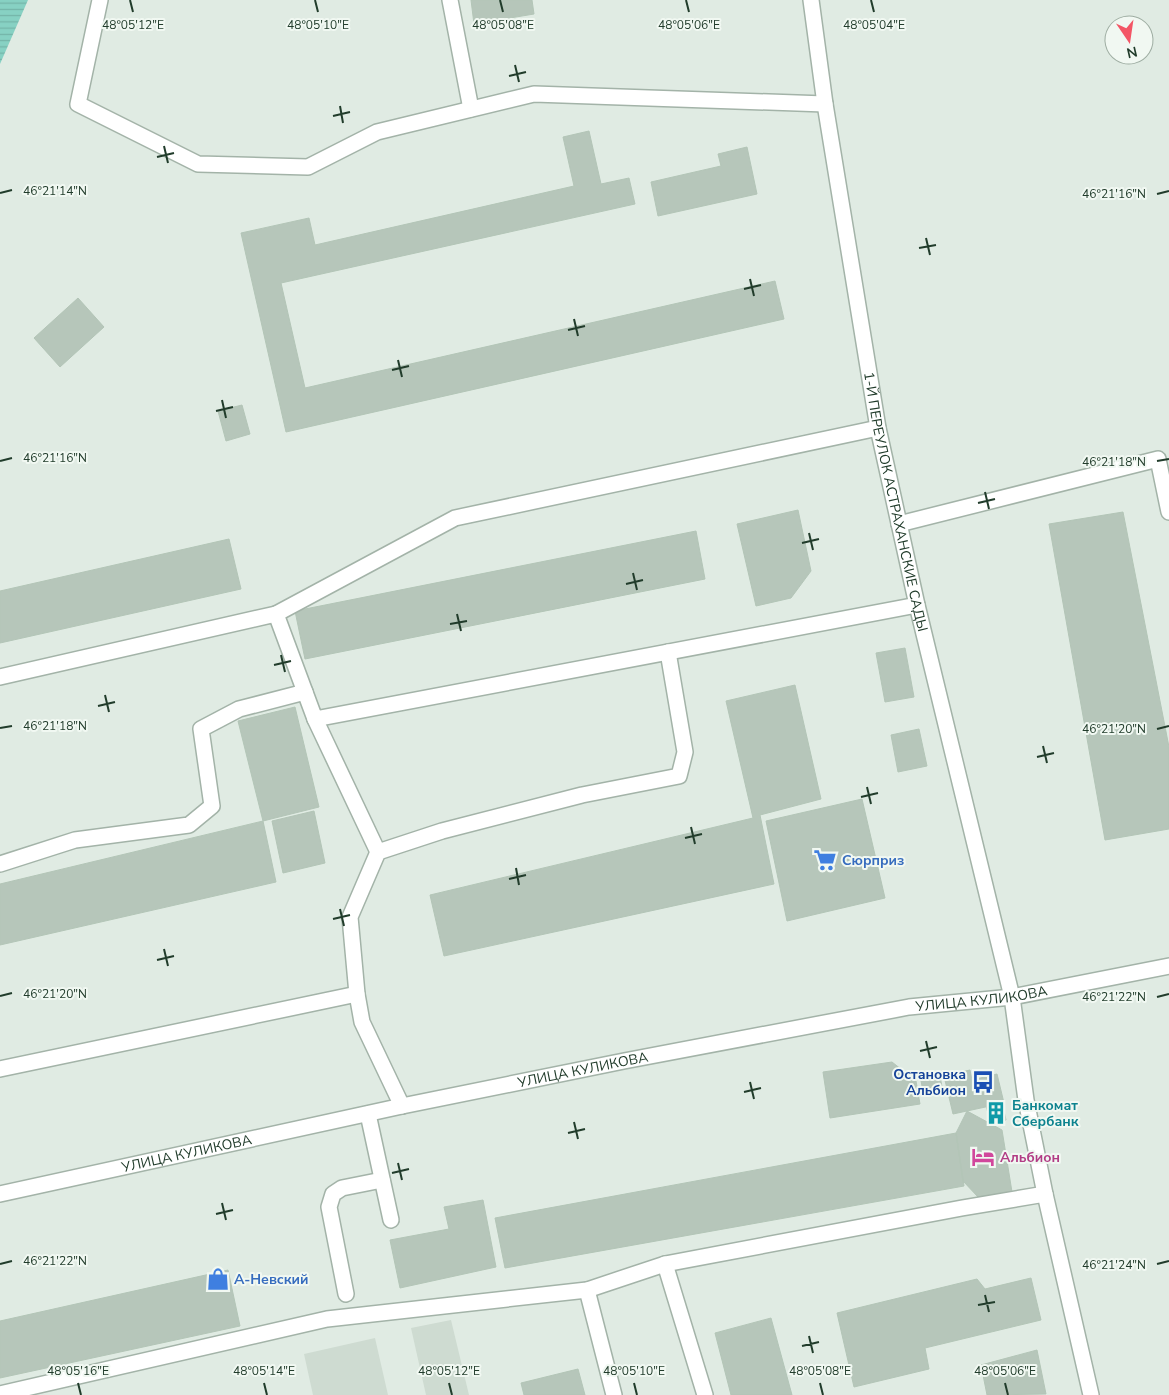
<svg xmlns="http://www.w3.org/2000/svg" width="1169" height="1395" font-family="'Nunito Sans',sans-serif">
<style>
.built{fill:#cedbd1}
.water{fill:url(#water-rules)}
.building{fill:#b6c6ba;stroke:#b3c5b7}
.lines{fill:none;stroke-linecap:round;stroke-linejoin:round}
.minor-casing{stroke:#a3b3a8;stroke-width:18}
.minor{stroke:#fff;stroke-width:15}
.ticks{fill:none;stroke:#213c2b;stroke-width:2}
.labels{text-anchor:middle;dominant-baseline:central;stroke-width:4;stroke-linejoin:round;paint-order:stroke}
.street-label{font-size:14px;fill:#213c2b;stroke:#f1f8f2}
.shop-label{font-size:14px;font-weight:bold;fill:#366cbe;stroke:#f1f8f2;text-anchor:start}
.transit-label{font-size:14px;font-weight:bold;fill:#164399;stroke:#f1f8f2;text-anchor:end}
.culture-label{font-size:14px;font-weight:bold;fill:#0d838f;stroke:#f1f8f2;text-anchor:start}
.hotel-label{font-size:14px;font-weight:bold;fill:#b23c85;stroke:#f1f8f2;text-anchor:start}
.ticks-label{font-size:12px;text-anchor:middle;fill:#213c2b;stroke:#f1f8f2;stroke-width:4;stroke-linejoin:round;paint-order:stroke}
</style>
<defs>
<pattern id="water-rules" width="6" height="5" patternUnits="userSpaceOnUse" patternTransform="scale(1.25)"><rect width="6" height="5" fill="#87d1c3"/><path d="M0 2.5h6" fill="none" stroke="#74b4a8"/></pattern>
</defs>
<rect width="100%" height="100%" fill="#e0ebe3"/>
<path class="built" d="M451,1320L469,1395H426L411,1328Z
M375,1338L388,1395H313L304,1354Z"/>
<path class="water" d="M0,0H28L0,64Z"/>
<path class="building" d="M471,0H532L534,14L474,24Z
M589,131L601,184L629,178L635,204L281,283L305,388L775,281L784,319L286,432L241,233L309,218L315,245L574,186L563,137Z
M747,147L757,194L658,216L651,182L721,166L718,154Z
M78,298L104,327L60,367L34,338Z
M242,405L250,434L226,441L218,411Z
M798,510L811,571L791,598L756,606L737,524Z
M1123,512L1169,747V829L1105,840L1049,524Z
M696,531L705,579L305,659L295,611Z
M229,539L241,589L0,643V591Z
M905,648L914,697L885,702L876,653Z
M795,685L821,799L760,815L774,884L444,956L430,895L753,818L726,701Z
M295,707L319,807L263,821L238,721Z
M919,729L927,766L898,772L891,735Z
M862,799L885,898L787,921L766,821Z
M314,811L325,863L283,873L272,821Z
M263,821L276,882L0,945V884Z
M892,1062L916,1081L920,1104L830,1118L823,1072Z
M970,1070L972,1080L997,1074L1004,1103L953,1114L944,1076Z
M939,1071L943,1092L930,1094L929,1090L923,1091L920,1076Z
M1002,1102L1006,1120L991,1124L986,1106Z
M967,1111L1002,1130L1012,1192L978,1197L963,1181L956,1133Z
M956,1133L964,1186L505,1268L495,1218Z
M483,1200L496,1267L400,1288L390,1240L449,1229L444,1207Z
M228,1270L240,1326L0,1378V1321Z
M1031,1278L1041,1320L925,1348L929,1369L854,1387L837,1313L977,1279L985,1289Z
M771,1318L792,1395H731L715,1333Z
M1037,1350L1046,1394L987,1395L981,1365Z
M578,1369L585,1395H524L521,1383Z"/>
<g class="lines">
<defs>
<g id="minor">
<path d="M100,0L78,104L198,164L308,167L377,132L534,94L825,104"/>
<path d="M450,0L471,109"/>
<path id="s1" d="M811,0L825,104L878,428L917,605L1012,997L1026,1100L1045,1194L1091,1395"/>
<path d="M899,524L1158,459L1169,512"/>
<path d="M276,614L455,518L878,428"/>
<path d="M0,677L276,614L315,719L917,605"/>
<path d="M315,719L378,852"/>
<path d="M0,864L75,840L189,825L212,806L201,729L239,709L305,692"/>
<path d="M0,1069L357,994"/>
<path d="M402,1106L362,1022L357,994L350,917L378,852L442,831L582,795L679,776L685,752L668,652"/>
<path d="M368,1114L391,1220"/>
<path id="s2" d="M0,1194L402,1106L624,1061L909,1007L1012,997L1169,966"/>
<path d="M665,1264L705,1395"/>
<path d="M587,1290L614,1395"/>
<path d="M346,1294L329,1207L333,1194L342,1188L382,1180"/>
<path d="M0,1394L327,1319L587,1290L665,1264L962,1208L1045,1194"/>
</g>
</defs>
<use href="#minor" class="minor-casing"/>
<use href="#minor" class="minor"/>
</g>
<path class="ticks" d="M130,0L133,12M315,0L318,12M500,0L503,12M686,0L689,12M871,0L874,12M515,65L519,82M509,76L526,72M340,106L343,123M333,116L350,112M164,146L168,163M157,157L174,153M0,193L12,190M1157,194L1169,191M926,238L930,255M919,248L936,245M750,279L754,296M744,289L761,285M574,319L578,336M568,330L585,326M398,360L402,377M392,370L409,366M222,400L226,418M216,411L233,407M0,461L12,458M1157,461L1169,459M985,492L989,509M978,503L995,499M809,533L813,550M802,543L819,539M633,573L637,590M626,584L643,580M457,614L461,631M450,624L467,621M281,655L285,672M274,665L291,661M105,695L109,712M98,706L115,702M0,728L12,726M1157,729L1169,726M1043,746L1047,763M1037,757L1054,753M867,787L871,804M861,797L878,793M691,827L695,844M685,838L702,834M516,868L519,885M509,879L526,875M340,909L344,926M333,919L350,915M164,949L168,966M157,960L174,956M0,996L12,993M1157,997L1169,994M926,1041L930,1058M920,1051L937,1047M750,1082L754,1099M744,1092L761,1088M574,1122L578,1139M568,1133L585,1129M398,1163L402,1180M392,1173L409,1169M222,1203L226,1220M216,1214L233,1210M0,1264L12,1261M1157,1264L1169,1261M985,1295L989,1312M978,1305L995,1302M809,1336L813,1353M802,1346L819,1342M78,1383L81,1395M264,1383L267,1395M449,1383L452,1395M634,1383L637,1395M820,1383L823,1395M1005,1383L1008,1395"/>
<defs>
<symbol id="supermarket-bare" viewBox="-9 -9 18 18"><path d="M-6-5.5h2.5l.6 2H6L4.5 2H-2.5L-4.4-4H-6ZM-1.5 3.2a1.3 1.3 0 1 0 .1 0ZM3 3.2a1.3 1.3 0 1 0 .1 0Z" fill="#3f7fe0" stroke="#f1f8f2" stroke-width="2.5" paint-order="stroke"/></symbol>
<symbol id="bus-bare" viewBox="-9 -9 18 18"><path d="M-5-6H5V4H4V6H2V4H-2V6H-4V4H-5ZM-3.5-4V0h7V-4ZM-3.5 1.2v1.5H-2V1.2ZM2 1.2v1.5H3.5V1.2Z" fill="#1a4fb4" stroke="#f1f8f2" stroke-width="2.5" paint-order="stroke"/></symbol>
<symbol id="building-bare" viewBox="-9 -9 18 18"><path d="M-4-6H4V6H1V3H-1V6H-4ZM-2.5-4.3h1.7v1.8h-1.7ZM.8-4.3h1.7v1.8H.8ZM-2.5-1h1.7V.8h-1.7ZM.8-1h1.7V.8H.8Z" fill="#0f9aa8" stroke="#f1f8f2" stroke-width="2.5" paint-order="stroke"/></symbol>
<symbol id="hotel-bare" viewBox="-9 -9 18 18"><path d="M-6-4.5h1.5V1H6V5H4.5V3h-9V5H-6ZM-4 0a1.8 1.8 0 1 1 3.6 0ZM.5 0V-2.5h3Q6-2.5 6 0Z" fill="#d1479c" stroke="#f1f8f2" stroke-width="2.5" paint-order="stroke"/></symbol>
<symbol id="shop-bare" viewBox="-9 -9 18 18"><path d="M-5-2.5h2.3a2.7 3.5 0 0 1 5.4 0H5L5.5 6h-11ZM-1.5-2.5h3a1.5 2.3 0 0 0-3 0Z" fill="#3f7fe0" stroke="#f1f8f2" stroke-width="2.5" paint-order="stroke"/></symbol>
</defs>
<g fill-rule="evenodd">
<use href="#supermarket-bare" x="809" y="844" width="32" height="32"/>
<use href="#bus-bare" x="967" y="1066" width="32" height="32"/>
<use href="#building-bare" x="980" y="1097" width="32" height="32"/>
<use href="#hotel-bare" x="967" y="1141" width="32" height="32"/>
<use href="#shop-bare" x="202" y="1263" width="32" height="32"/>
</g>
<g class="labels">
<g class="street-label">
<text stroke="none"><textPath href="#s1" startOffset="509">1-Й ПЕРЕУЛОК АСТРАХАНСКИЕ САДЫ</textPath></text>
<text stroke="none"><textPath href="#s2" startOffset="1001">УЛИЦА КУЛИКОВА</textPath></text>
<text stroke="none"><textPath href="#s2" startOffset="596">УЛИЦА КУЛИКОВА</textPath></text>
<text stroke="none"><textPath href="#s2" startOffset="191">УЛИЦА КУЛИКОВА</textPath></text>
</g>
<g class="shop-label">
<text x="842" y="860">Сюрприз</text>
<text x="234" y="1279">А-Невский</text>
</g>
<g class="transit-label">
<text x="966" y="1074">Остановка<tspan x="966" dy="16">Альбион</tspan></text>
</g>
<g class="culture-label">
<text x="1012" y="1105">Банкомат<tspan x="1012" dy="16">Сбербанк</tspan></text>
</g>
<g class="hotel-label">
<text x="1000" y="1157">Альбион</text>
</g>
</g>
<g class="ticks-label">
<text x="133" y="29">48°05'12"E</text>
<text x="318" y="29">48°05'10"E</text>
<text x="503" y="29">48°05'08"E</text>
<text x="689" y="29">48°05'06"E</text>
<text x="874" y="29">48°05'04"E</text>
<text x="55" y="195">46°21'14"N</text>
<text x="1114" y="198">46°21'16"N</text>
<text x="55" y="462">46°21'16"N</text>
<text x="1114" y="466">46°21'18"N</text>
<text x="55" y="730">46°21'18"N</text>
<text x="1114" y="733">46°21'20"N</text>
<text x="55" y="998">46°21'20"N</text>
<text x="1114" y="1001">46°21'22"N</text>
<text x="55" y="1265">46°21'22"N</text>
<text x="1114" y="1269">46°21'24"N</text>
<text x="78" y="1375">48°05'16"E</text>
<text x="264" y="1375">48°05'14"E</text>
<text x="449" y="1375">48°05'12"E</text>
<text x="634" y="1375">48°05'10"E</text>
<text x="820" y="1375">48°05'08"E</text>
<text x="1005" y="1375">48°05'06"E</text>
</g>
<g transform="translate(1129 40) rotate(167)"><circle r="24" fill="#f1f8f2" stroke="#9eada2"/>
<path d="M0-4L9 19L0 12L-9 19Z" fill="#f35666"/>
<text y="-8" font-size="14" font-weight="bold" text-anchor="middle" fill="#213c2b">N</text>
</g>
</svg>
